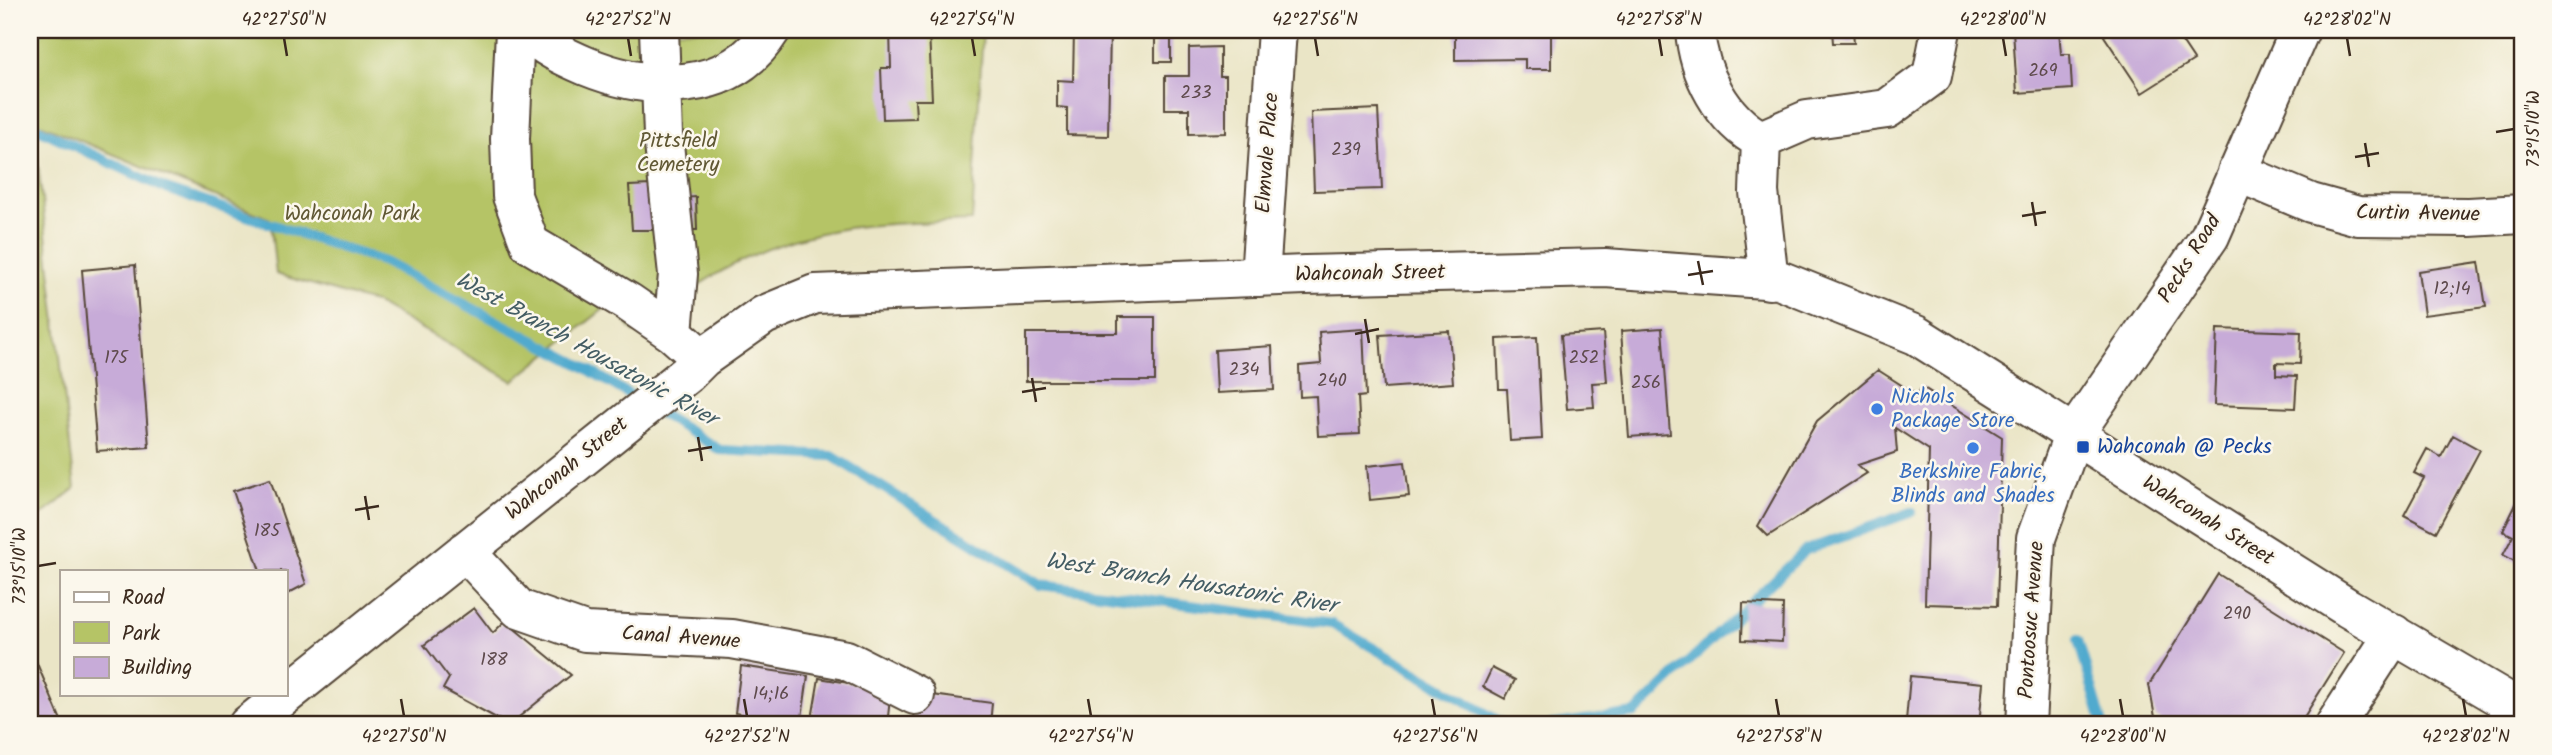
<svg xmlns="http://www.w3.org/2000/svg" width="2552" height="755" font-family="Kalam,sans-serif">
<style>
.green{fill:#b5c466;stroke:#787742;stroke-width:2}
.lines{fill:none;stroke-linecap:round;stroke-linejoin:round}
.stream{stroke:#51aace;stroke-width:10}
.building{fill:#c7abd8}
.minor-casing{stroke:#554637;stroke-width:42}
.minor{stroke:#fff;stroke-width:38}
.ticks{fill:none;stroke:#3b2a1e;stroke-width:2.5}
.shop-dot{fill:#3f7fe0;stroke:#fbf7ec;stroke-width:2.5}
.transit-dot{fill:#1a4fb4;stroke:#fbf7ec;stroke-width:2.5}
.labels{text-anchor:middle;dominant-baseline:central;stroke-width:5;stroke-linejoin:round;paint-order:stroke}
.number-label{font-size:18px;fill:#5e4a4c}
.park-label{font-size:21px;fill:#605834;stroke:#fbf7ec}
.street-label{font-size:21px;fill:#3b2a1e;stroke:#fbf7ec}
.shop-label{font-size:21px;fill:#366cbe;stroke:#fbf7ec;text-anchor:start}
.transit-label{font-size:21px;fill:#164399;stroke:#fbf7ec;text-anchor:start}
.water-label{font-size:23px;font-style:italic;fill:#445d64;stroke:#fbf7ec}
.neatline{fill:none;stroke:#3b2a1e;stroke-width:2.5}
.ticks-label{font-size:18px;text-anchor:middle;fill:#3b2a1e}
</style>
<rect width="100%" height="100%" fill="#fbf7ec"/>
<filter id="ink" filterUnits="userSpaceOnUse"><feTurbulence type="fractalNoise" baseFrequency=".0143" numOctaves="2"/><feDisplacementMap in="SourceGraphic" scale="14" xChannelSelector="R" yChannelSelector="G"/><feConvolveMatrix kernelMatrix="1 2 1 2 8 2 1 2 1" color-interpolation-filters="sRGB"/></filter>
<filter id="wash" filterUnits="userSpaceOnUse"><feTurbulence type="fractalNoise" baseFrequency=".00686" numOctaves="4" result="noise"/><feDisplacementMap in="SourceGraphic" scale="28" xChannelSelector="R" yChannelSelector="G"/><feGaussianBlur stdDeviation="1.57" result="paint"/><feColorMatrix in="noise" values="0 0 0 0 0 0 0 0 0 0 0 0 0 0 0 0 0 1.4 0 .05"/><feComposite in="paint" operator="in"/></filter>
<g filter="url(#wash)">
<rect width="100%" height="100%" fill="#eae5c6"/>
<path class="green" d="M30,30H983L972,221C931,223 889,222 848,228C760,241 702,278 634,332L610,304L513,381L376,303L276,274L270,219L33,121L75,489L30,524Z"/>
<g class="lines">
<path class="stream" d="M30,41L38,30
M30,125L166,189L384,262L581,365L720,450L832,456L1041,585L1332,624L1506,725
M2078,640L2103,725
M1550,725L1635,713L1806,550L1912,512"/>
</g>
<g id="blocks">
<path class="building" d="M890,30H929L932,100H915L916,118L883,119L881,68H891Z
M1074,30H1110L1108,136L1067,135V108L1057,107V80L1073,81Z
M1455,30H1551V69H1525V59L1455,60Z
M1832,30H1853L1854,43H1833Z
M2013,30H2059L2061,54H2070L2072,89L2017,93Z
M2114,30H2174L2194,60L2142,93L2104,36Z
M1155,31H1171V62H1155Z
M1220,47V76H1226V133L1189,134V109H1165V76H1189V48Z
M1378,109L1382,189L1314,191L1311,112Z
M650,185L651,200L696,197L697,230H632L629,186Z
M2479,262L2486,307L2424,315L2418,271Z
M135,265L149,447L97,451L82,270Z
M1118,317H1155V381H1026V333H1118Z
M1662,328L1670,434L1629,437L1621,331Z
M1363,329L1366,396L1358,397L1360,434L1318,436L1316,396L1300,397L1299,366L1321,364L1319,332Z
M2217,329L2301,332L2300,364L2276,363V375L2297,376L2295,408L2214,405Z
M1449,331L1453,383L1384,388L1380,335Z
M1603,332L1607,382L1592,383L1594,407L1567,409L1561,335Z
M1537,337L1542,439L1510,441L1507,389H1499L1497,339Z
M1272,346L1274,390L1217,393L1215,350Z
M1878,370L1917,395L1922,387L2002,437L1997,606L1925,604L1929,450L1895,428L1897,452L1858,465L1867,473L1768,536L1758,526L1817,421Z
M2453,435L2480,450L2436,532L2404,515L2424,478L2414,473L2427,449L2441,457Z
M1405,462L1409,496L1370,500L1367,466Z
M270,479L306,584L285,595V571H260L233,491Z
M2518,500L2522,502V565L2503,555L2513,536L2503,531Z
M2218,574L2344,653L2299,725H2169L2155,717L2149,685Z
M1743,603L1783,605L1782,642L1742,640Z
M474,608L493,633L505,621L571,675L509,725L443,689L449,678L424,645Z
M30,647L63,725H30Z
M741,666L808,676L801,725L760,722V725H740L741,714L735,713Z
M1492,668L1515,680L1505,699L1483,687Z
M1910,676L1983,683L1979,725L1906,721Z
M819,678L891,690L887,725H811Z
M917,693L992,703L990,725H913Z"/>
</g>
</g>
<g filter="url(#ink)">
<use href="#blocks" fill-opacity="0" stroke="#554637" stroke-width="2"/>
<g class="lines">
<defs>
<path id="minor" d="M515,30L510,139L512,196L530,244L628,302L673,333
M527,30C543,47 565,57 586,66C650,92 730,96 771,30
M659,30L663,135L678,274L673,333L690,348
M1695,30C1698,73 1722,120 1761,140L1759,192L1769,280
M1761,140L1807,120L1887,109L1932,76L1941,30
M2237,172L2311,203L2358,216L2469,217L2522,214
M1260,277L1277,30
M465,551L519,609L585,632L732,639L846,660L915,695
M248,725L687,374L703,358L764,315L815,294L1305,275L1605,268L1779,280L1916,335L2348,608L2522,710
M2026,725L2036,538L2073,436L2210,236L2300,30
M2335,725L2394,634"/>
</defs>
<use href="#minor" class="minor-casing"/>
<use href="#minor" class="minor"/>
</g>
</g>
<path class="ticks" d="M284,38L287,56M628,38L631,56M972,38L975,56M1315,38L1318,56M1659,38L1662,56M2003,38L2006,56M2347,38L2350,56M2496,132L2514,129M2365,143L2369,167M2355,157L2379,153M2032,202L2036,226M2022,216L2046,212M1698,261L1703,285M1688,275L1713,271M1365,319L1369,343M1355,334L1379,329M1032,378L1036,402M1022,392L1046,388M698,437L702,461M688,451L712,447M365,496L369,520M355,510L379,506M38,566L56,563M401,699L404,716M744,699L747,716M1088,699L1091,716M1432,699L1435,716M1776,699L1779,716M2120,699L2123,716M2463,699L2466,716"/>
<g class="shop-dot">
<circle cx="1877" cy="409" r="7"/>
<circle cx="1973" cy="448" r="7"/>
</g>
<rect class="transit-dot" x="2076" y="440" width="14" height="14" rx="3.5"/>
<g class="labels">
<g class="number-label">
<text x="2043" y="71">269</text>
<text x="1196" y="93">233</text>
<text x="1346" y="150">239</text>
<text x="2452" y="289">12;14</text>
<text x="116" y="358">175</text>
<text x="1584" y="358">252</text>
<text x="1244" y="370">234</text>
<text x="1332" y="381">240</text>
<text x="1646" y="383">256</text>
<text x="267" y="531">185</text>
<text x="2237" y="614">290</text>
<text x="494" y="660">188</text>
<text x="771" y="694">14;16</text>
</g>
<g class="park-label">
<text x="678" y="141">Pittsfield<tspan x="678" dy="24">Cemetery</tspan></text>
<text x="352" y="214">Wahconah Park</text>
</g>
<g class="street-label">
<text transform="translate(1268 153) rotate(-86)">Elmvale Place</text>
<text transform="translate(2418 214) rotate(1)">Curtin Avenue</text>
<text transform="translate(2190 259) rotate(-58)">Pecks Road</text>
<text transform="translate(1370 274) rotate(-1)">Wahconah Street</text>
<text transform="translate(567 469) rotate(-39)">Wahconah Street</text>
<text transform="translate(2208 521) rotate(32)">Wahconah Street</text>
<text transform="translate(2032 620) rotate(-86)">Pontoosuc Avenue</text>
<text transform="translate(681 638) rotate(4)">Canal Avenue</text>
</g>
<g class="shop-label">
<text x="1891" y="397">Nichols<tspan x="1891" dy="24">Package Store</tspan></text>
<text x="1973" y="472" text-anchor="middle">Berkshire Fabric,<tspan x="1973" dy="24">Blinds and Shades</tspan></text>
</g>
<g class="transit-label">
<text x="2097" y="447">Wahconah @ Pecks</text>
</g>
<g class="water-label">
<text transform="translate(586 350) rotate(29)">West Branch Housatonic River</text>
<text transform="translate(1191 584) rotate(9)">West Branch Housatonic River</text>
</g>
</g>
<rect width="2552" height="755" fill="none" stroke="#fbf7ec" stroke-width="77"/>
<rect x="60" y="570" width="228" height="126" fill="#fbf7ec" stroke="#aea59a" stroke-width="2"/>
<rect x="74" y="592" width="35" height="10" fill="#ffffff" stroke="#aea59a" stroke-width="2"/>
<text x="122" y="604" font-size="21" fill="#3b2a1e">Road</text>
<rect x="74" y="622" width="35" height="21" fill="#b5c466" stroke="#aea59a" stroke-width="2"/>
<text x="122" y="640" font-size="21" fill="#3b2a1e">Park</text>
<rect x="74" y="657" width="35" height="21" fill="#c7abd8" stroke="#aea59a" stroke-width="2"/>
<text x="122" y="674" font-size="21" fill="#3b2a1e">Building</text>
<rect x="38" y="38" width="2476" height="678" class="neatline"/>
<g class="ticks-label">
<text x="284" y="25">42°27'50"N</text>
<text x="628" y="25">42°27'52"N</text>
<text x="972" y="25">42°27'54"N</text>
<text x="1315" y="25">42°27'56"N</text>
<text x="1659" y="25">42°27'58"N</text>
<text x="2003" y="25">42°28'00"N</text>
<text x="2347" y="25">42°28'02"N</text>
<text transform="translate(2533 129) rotate(-90)" y="6">73°15'10"W</text>
<text transform="translate(19 566) rotate(-90)" y="6">73°15'10"W</text>
<text x="404" y="742">42°27'50"N</text>
<text x="747" y="742">42°27'52"N</text>
<text x="1091" y="742">42°27'54"N</text>
<text x="1435" y="742">42°27'56"N</text>
<text x="1779" y="742">42°27'58"N</text>
<text x="2123" y="742">42°28'00"N</text>
<text x="2466" y="742">42°28'02"N</text>
</g>
</svg>
